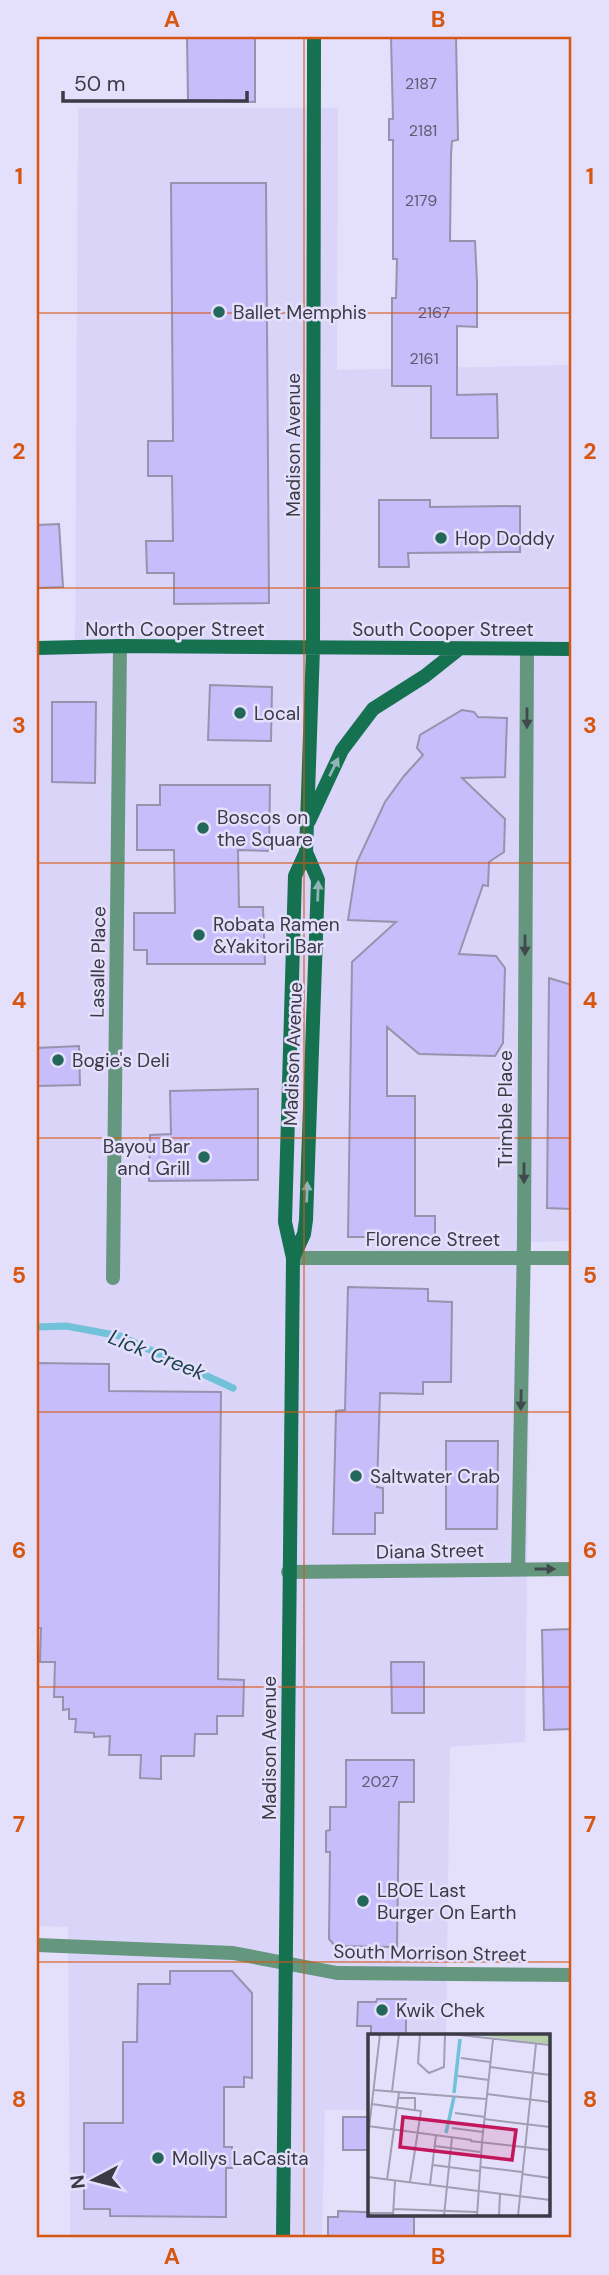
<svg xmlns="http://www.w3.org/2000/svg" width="609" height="2275" font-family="'DM Sans',sans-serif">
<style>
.built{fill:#dad5f8}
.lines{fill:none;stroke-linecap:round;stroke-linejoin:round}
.stream{stroke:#71c1d8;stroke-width:7}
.building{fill:#c7bdfa;stroke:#9793ad;stroke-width:2}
.street{stroke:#65977f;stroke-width:14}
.secondary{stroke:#15714f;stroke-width:14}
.oneway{fill:#41484e}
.oneway2{fill:#91b4b7}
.grid{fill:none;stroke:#d75612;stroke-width:2;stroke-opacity:0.55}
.poi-dot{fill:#226759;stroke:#e4e0fc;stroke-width:2.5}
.labels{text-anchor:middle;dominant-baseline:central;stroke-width:5;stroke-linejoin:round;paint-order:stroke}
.number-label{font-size:16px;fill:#5e5b72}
.poi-label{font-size:19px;fill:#3b3a45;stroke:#e4e0fc;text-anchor:start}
.street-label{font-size:19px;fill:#3b3a45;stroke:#e4e0fc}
.water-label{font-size:21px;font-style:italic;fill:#1c414c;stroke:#e4e0fc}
.inset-river{fill:none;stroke:#71c1d8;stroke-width:3.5}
.inset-road{fill:none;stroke:#a09eb3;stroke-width:2}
.view{fill:#c2185b;fill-opacity:0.15;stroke:#c2185b;stroke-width:3.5}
.inset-edge{fill:none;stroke:#3b3a45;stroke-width:3.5}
.neatline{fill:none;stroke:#d75612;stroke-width:2.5}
.grid-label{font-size:23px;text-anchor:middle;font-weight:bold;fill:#d75612}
</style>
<rect width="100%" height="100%" fill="#e4e0fc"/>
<path class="built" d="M78,108H338L337,370L572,365V1241L531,1242L525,1742L450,1747L446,2035H369V2110H325L322,2238H70L68,1927L37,1926V649L75,648Z"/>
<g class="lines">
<path class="stream" d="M37,1327L66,1326L120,1336L233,1388"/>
</g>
<path class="building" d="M187,37H255V102L188,100Z
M391,37H456L458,140L452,141L451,155L450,241H475L477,282V327L457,326V395L497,394L498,438H431V386H392V298H396L397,259H393V140H389V119H393Z
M171,183H266L269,603L174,604V573H147L146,541H173L172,476H148V441H173Z
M379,500H430V507L520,506V552L408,553L409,567H379Z
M59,524L63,587L37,588V525Z
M210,685L272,687L271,741L208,740Z
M52,702H96L95,783L52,782Z
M462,710L474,712L478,717L507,718L505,777L462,778L505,819L504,852L489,862L488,886L483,885L459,954L496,956L505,968L503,1043L495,1056L419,1054L387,1027V1096H415V1216H435V1237H348L352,962L396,922L348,920L357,862L385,802L404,776L423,755L417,748L420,735Z
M160,785H270L269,851L238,850L239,907H263L265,964H147V950H134V913H175L174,850H137V805H160Z
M549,978L572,985V1209L547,1208Z
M79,1046L80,1085L37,1086V1048Z
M258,1089V1180L149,1181L150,1135L171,1134L170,1091Z
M348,1287L428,1289V1301L452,1302L451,1382H423V1394L380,1393L377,1487L383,1488V1513H375V1534H333L336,1411L345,1410Z
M37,1363L109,1364V1391L221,1392L218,1679L244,1680L243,1716H217V1734H195L194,1756H161V1779L140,1778L141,1755H109L110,1736L94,1737V1733L75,1732L76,1719H69V1709L63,1710V1697H54L55,1662H40L41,1628H37Z
M446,1441H498L497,1529H446Z
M572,1629V1729L544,1730L542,1630Z
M391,1662H424V1713H392Z
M346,1760H414V1802H399L397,1947L335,1946L329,1939L330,1852H326V1831L330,1830V1807H346Z
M170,1971H232L252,1993V2078L244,2077V2087H224V2147H232V2168H226V2217L110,2216V2209H84V2123H123V2042H137L138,1984H170Z
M377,1999H406V2035H371V2026H357L358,2002H376Z
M343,2117H369V2150H343Z
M338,2211L414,2214V2238H328V2217H338Z"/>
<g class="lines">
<path class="street" d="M293,1258H572
M113,1278L120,646
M518,1569L524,1238L527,649
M288,1572L572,1569
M37,1945L233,1953L337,1973L572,1975"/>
<path class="secondary" d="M37,648L120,646L572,649
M309,821L342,750L373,709L425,676L459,649
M293,1258L304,1234L306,1220L318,880L306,852L313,648L314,37
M283,2238C288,1912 287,1585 293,1258L285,1222L295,876L306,852"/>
</g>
<defs><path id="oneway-solid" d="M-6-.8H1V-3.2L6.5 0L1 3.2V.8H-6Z" transform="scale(1.75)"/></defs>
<g class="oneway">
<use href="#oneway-solid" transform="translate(527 718) rotate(90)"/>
<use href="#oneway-solid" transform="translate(525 945) rotate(90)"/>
<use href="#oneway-solid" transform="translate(524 1173) rotate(90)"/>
<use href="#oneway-solid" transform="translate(521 1400) rotate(91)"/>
<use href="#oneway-solid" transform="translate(545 1569)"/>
</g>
<g class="oneway2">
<use href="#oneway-solid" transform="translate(334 767) rotate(-64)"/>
<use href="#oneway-solid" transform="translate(318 891) rotate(-88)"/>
<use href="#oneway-solid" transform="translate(307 1192) rotate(-88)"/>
</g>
<path class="grid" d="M304,37V2238M37,313H572M37,588H572M37,863H572M37,1138H572M37,1412H572M37,1687H572M37,1962H572"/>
<g class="poi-dot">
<circle cx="219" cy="312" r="7"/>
<circle cx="441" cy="538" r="7"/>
<circle cx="240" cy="713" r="7"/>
<circle cx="203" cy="828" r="7"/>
<circle cx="199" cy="935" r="7"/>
<circle cx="58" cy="1060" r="7"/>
<circle cx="204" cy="1157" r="7"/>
<circle cx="356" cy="1476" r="7"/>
<circle cx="363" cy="1901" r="7"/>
<circle cx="382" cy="2010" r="7"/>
<circle cx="158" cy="2158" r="7"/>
</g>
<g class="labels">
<g class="number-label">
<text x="421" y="83">2187</text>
<text x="423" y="130">2181</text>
<text x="421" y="200">2179</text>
<text x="434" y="312">2167</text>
<text x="424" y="358">2161</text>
<text x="380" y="1781">2027</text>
</g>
<g class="poi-label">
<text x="233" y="312">Ballet Memphis</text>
<text x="455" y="538">Hop Doddy</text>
<text x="254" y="713">Local</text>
<text x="217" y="817">Boscos on<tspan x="217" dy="22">the Square</tspan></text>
<text x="213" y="924">Robata Ramen<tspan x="213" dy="22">&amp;Yakitori Bar</tspan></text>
<text x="72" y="1060">Bogie's Deli</text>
<text x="190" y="1146" text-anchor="end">Bayou Bar<tspan x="190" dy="22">and Grill</tspan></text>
<text x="370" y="1476">Saltwater Crab</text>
<text x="377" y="1890">LBOE Last<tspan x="377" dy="22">Burger On Earth</tspan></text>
<text x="396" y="2010">Kwik Chek</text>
<text x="172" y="2158">Mollys LaCasita</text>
</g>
<g class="street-label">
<text transform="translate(293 445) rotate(-90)">Madison Avenue</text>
<text x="175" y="629">North Cooper Street</text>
<text x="443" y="629">South Cooper Street</text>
<text transform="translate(98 962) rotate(-89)">Lasalle Place</text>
<text transform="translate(293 1054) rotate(-88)">Madison Avenue</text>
<text transform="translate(505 1109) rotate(-90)">Trimble Place</text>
<text x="433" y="1239">Florence Street</text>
<text transform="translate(430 1551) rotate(-1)">Diana Street</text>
<text transform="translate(269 1748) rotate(-90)">Madison Avenue</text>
<text transform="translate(430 1953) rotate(1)">South Morrison Street</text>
</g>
<g class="water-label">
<text transform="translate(157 1355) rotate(22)">Lick Creek</text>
</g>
</g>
<g transform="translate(368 2034)">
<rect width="182" height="182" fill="#e4e0fc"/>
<path d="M100,0H182V10Z" fill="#b5cea9"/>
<path class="inset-river" d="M86,59L92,5M78,99L86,63"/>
<path class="inset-road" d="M52,0L50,29L61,39L76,33L77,0M82,0L182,11M93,24L122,28M122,33L182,41M90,42L121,46M5,56L118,65M24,57L31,0M119,60L182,68M31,64H47V76M4,70L53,77L42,148M87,79L117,83M116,85L182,93M0,92L104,106M84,94L115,98M0,103L12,0M102,107L182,116M114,108L125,5M67,112L112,118M65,131L111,137M112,133L154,138M154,140L182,144M0,143L182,166M19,146L31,58M62,151L68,101M26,175L109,178M0,179H25M25,182L27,147M76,182L84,103M109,182L114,108M131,182L132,160M150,182L168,10"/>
<path class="view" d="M35,83L148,96L144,126L32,113Z"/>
<rect width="182" height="182" class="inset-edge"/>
</g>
<rect width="609" height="2275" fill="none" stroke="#e4e0fc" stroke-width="77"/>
<g transform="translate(94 2180) rotate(263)" stroke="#e4e0fc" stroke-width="5" paint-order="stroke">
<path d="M0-5L12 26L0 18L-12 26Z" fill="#3b3a45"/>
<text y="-10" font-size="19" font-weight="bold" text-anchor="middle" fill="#3b3a45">N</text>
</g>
<path d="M63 91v10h184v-10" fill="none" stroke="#3b3a45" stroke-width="3.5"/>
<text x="74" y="91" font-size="21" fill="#3b3a45" stroke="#e4e0fc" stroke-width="5" paint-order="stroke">50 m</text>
<rect x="38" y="38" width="532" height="2198" class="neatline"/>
<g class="grid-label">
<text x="172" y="27">A</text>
<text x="438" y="27">B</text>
<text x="19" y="184">1</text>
<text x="590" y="184">1</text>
<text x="19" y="459">2</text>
<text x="590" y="459">2</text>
<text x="19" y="733">3</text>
<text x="590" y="733">3</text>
<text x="19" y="1008">4</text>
<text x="590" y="1008">4</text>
<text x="19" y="1283">5</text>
<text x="590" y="1283">5</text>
<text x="19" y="1558">6</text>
<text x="590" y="1558">6</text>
<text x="19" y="1832">7</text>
<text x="590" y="1832">7</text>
<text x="19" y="2107">8</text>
<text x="590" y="2107">8</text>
<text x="172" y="2264">A</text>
<text x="438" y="2264">B</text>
</g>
</svg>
